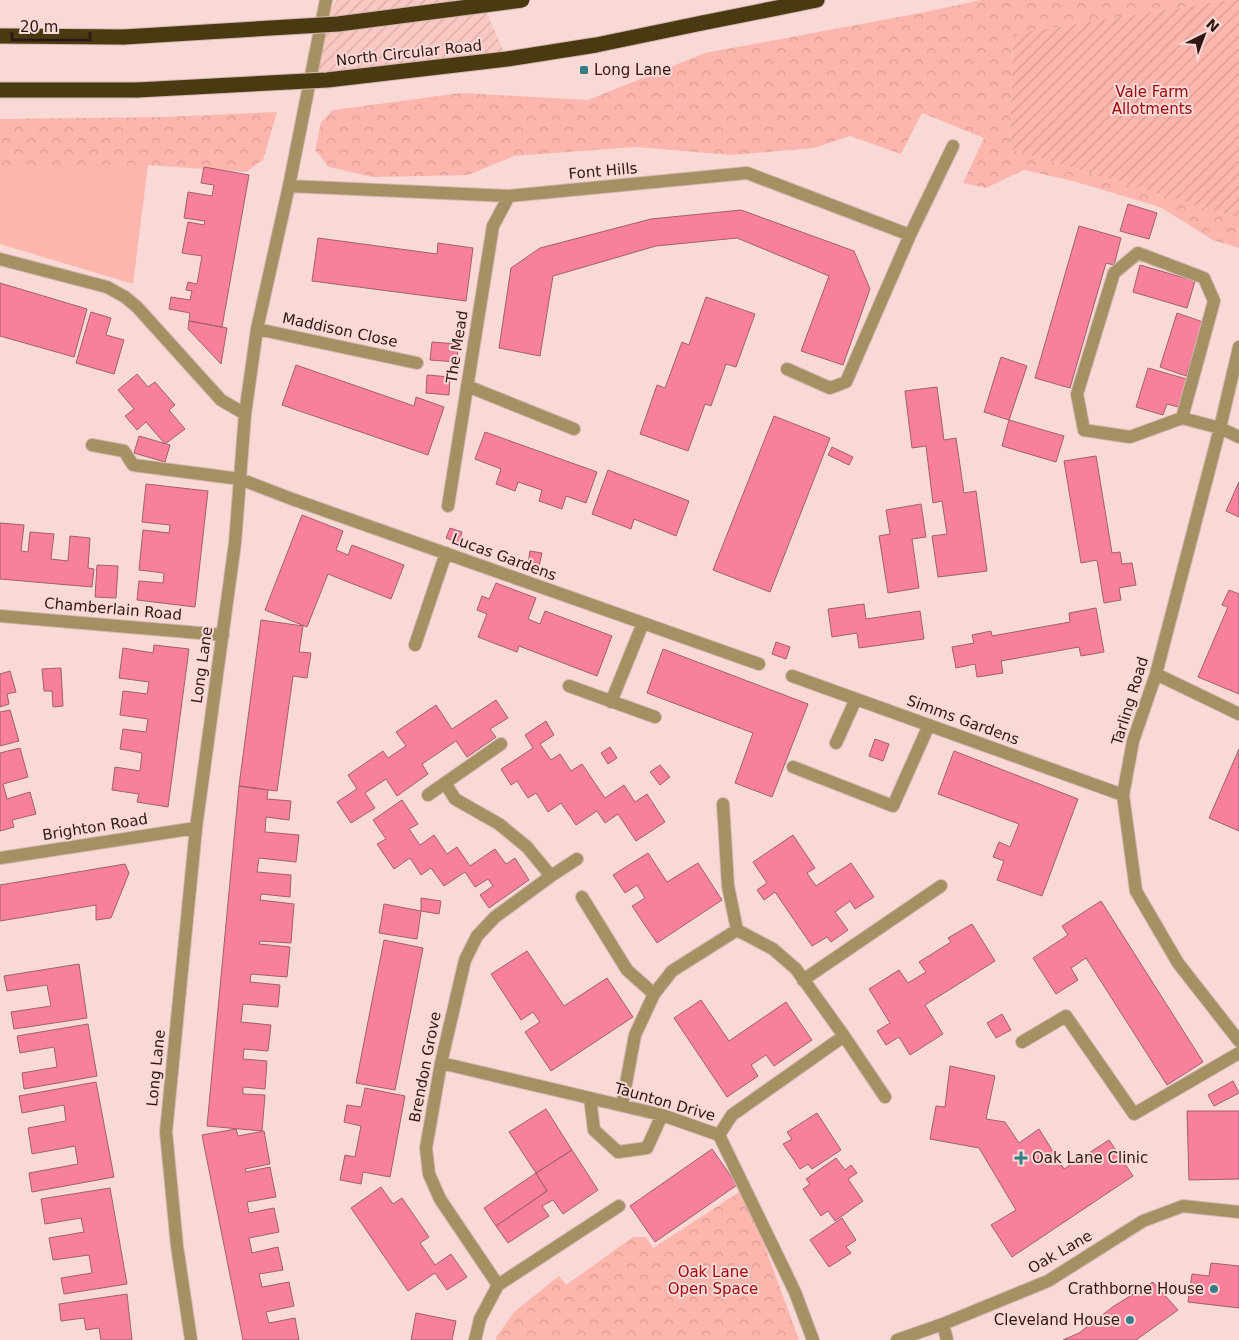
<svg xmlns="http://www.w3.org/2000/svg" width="1239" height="1340" font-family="'DejaVu Sans',sans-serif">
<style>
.industrial{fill:url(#industrial-furrows)}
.grass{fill:#fcb6ad}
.forest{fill:url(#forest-crowns)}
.garden{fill:url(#garden-furrows)}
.building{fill:#f9809c;stroke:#a05f6c}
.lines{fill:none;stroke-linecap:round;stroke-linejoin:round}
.minor-casing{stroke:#d4b6b2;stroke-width:14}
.highway-casing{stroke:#d4b6b2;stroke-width:17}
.minor{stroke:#a49062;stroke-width:12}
.highway{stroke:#493a12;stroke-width:15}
.highway-bridge-casing{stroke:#d4b6b2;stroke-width:17;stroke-linecap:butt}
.highway-bridge{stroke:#493a12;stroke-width:15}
.poi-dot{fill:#357c86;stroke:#f8d9d5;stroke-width:2}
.labels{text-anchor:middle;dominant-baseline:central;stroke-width:4;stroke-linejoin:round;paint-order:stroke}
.street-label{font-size:15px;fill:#311714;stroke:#f8d9d5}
.poi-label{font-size:15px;fill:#311714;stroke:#f8d9d5;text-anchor:start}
.park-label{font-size:15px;fill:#a20912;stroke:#f8d9d5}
</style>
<defs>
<pattern id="industrial-furrows" width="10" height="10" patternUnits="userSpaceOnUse" patternTransform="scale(1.25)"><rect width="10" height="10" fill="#fac8c2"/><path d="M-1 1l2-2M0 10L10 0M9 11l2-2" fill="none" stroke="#d7aba6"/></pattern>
<pattern id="forest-crowns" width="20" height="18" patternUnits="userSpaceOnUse" patternTransform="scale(1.25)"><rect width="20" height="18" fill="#fcb6ad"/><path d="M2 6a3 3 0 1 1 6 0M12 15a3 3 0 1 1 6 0" fill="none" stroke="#d89c94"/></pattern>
<pattern id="garden-furrows" width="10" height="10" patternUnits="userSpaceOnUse" patternTransform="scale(1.25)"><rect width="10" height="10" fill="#fcb6ad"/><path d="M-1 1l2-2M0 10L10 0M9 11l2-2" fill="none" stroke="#d89c94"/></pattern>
</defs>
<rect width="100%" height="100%" fill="#f8d9d5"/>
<path class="industrial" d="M337,0H481L507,59L310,82L323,20Z"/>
<path class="grass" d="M0,165H148L133,284L0,244Z"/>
<path class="forest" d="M981,0H1229L1013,34L1010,149L1239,218V248L1213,240L1160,207L1073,181L1024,170L986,188L963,183L984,138L922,113L901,154L850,136L814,148L731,155L636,147L514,156L468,175L373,177L329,167L315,150L321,122L333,110L461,93L588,100L705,53L920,13Z
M277,112L263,160L246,172L148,165H0V119L164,117Z
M744,1189L799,1340H496L497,1336L514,1312L559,1276L566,1285L633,1237H646L653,1248Z"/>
<path class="garden" d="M1229,0H1239V218L1010,149L1013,34Z"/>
<path class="building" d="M204,167L249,175L222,327L189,321L190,313L169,309L171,297L190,300L192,291L186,290L188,282L197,284L202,256L182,253L188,222L204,225L205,221L184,218L188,192L212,196L214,185L201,183Z
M1128,204L1157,213L1149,239L1120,231Z
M741,210L854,251L870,289L843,365L801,351L829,276L737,238L656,246L553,276L540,356L499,348L511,268L540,248L651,219Z
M1079,226L1121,238L1114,265L1106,263L1070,388L1035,378Z
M318,238L437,254L438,243L473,248L466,301L312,281Z
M1140,265L1195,281L1187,308L1133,292Z
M0,283L87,309L74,357L0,336Z
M706,297L755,314L736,367L726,364L711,406L705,404L688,451L640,434L657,385L665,388L682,342L689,345Z
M91,312L111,318L106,335L124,340L114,374L76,363Z
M1177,313L1203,322L1186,376L1160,367Z
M189,321L227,328L221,364L188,329Z
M432,342L458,344L457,362L430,360Z
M1001,357L1027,366L1009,420L984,412Z
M296,365L414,406L416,397L444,407L428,455L282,405Z
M1148,368L1190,380L1182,408L1167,404L1163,415L1136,407Z
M137,374L148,387L155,382L175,405L169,410L185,429L165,444L146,422L137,430L125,416L134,409L118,390Z
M427,375L450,377L449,395L426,393Z
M937,387L944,440L956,438L964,493L976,491L987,571L938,577L932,536L947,534L942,501L933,503L926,446L912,448L905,391Z
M774,416L830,438L770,592L713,570Z
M1009,420L1064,436L1056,462L1002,446Z
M485,432L597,472L586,503L566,496L562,509L539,501L542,490L518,482L515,491L496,484L501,469L475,459Z
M139,436L170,445L165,462L134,453Z
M832,447L853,457L849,465L828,455Z
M1096,456L1112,553L1120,552L1122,564L1132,563L1136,585L1119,588L1121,600L1104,603L1097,560L1081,563L1064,461Z
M608,470L689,501L676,536L634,519L631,529L592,514Z
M1239,482V517L1226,511Z
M146,484L208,491L195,607L137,600L139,581L163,583L164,573L139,570L143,530L169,533L170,525L142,522Z
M921,504L926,537L912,539L919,588L888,593L879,536L890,534L886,510Z
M302,515L343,531L336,550L348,555L352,545L404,565L391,599L328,574L307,627L265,610Z
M0,523L24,525L21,551L28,552L30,532L54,534L51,559L68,561L70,536L90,538L88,568L94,569L92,587L0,579Z
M450,528L462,532L459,543L446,538Z
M530,551L542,553L539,566L528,564Z
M97,565L118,566L116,598L95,597Z
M496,583L536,598L528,619L540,624L545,611L612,636L597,676L519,646L517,652L478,637L487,614L477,610L482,596L489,599Z
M1229,590L1239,594V694L1198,677L1228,607L1222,605Z
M864,604L866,619L920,611L924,639L859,648L857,633L832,637L828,609Z
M1096,608L1104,652L1081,656L1079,647L1001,661L1003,673L977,677L975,664L956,668L952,647L974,643L972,635L991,631L992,636L1070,622L1069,613Z
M261,620L303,626L299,652L311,653L307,678L293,676L277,791L239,786Z
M776,642L790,647L786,659L772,654Z
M154,645L189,649L168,807L137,802L139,794L112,790L115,767L140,771L142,753L120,749L123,729L146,732L148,719L120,715L123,691L147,694L149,682L119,678L123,648L153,653Z
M663,649L808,704L772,797L735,783L753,733L647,693Z
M61,668L63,706L53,707L52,691H44L42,669Z
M10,671L16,692L7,694L9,704L0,707V674Z
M496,700L508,718L490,729L496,737L467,757L456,741L422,764L428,774L397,796L386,779L365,793L375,808L351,823L337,802L357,789L348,775L383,751L388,758L406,746L396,732L436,705L452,729Z
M10,710L19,741L0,746V712Z
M546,721L554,735L540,744L551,760L560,754L571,771L582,764L605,798L624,785L635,802L647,794L665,822L636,841L618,814L605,823L597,811L576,825L561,803L548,812L536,793L528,798L517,781L511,785L501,769L533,748L525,735Z
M875,739L889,744L883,761L869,756Z
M610,747L617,758L608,764L601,753Z
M20,748L28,777L3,784L7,799L30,792L36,814L12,820L14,827L0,831V753Z
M1239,749V831L1209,818Z
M954,751L1078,799L1042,896L997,880L1004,861L993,857L999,842L1010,847L1019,824L938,794Z
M660,765L670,777L660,785L650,772Z
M239,786L268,790L267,799L291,801L289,820L266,817L265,832L299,835L296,862L259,858L257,872L291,875L290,897L261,894L260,900L294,904L291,943L260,941L259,944L290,947L287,977L251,974L250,982L280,985L278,1007L243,1004L241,1022L271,1025L268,1051L244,1049L243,1059L267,1061L265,1089L243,1087V1094L265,1095L262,1131L207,1126Z
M402,800L418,824L409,829L420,845L434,835L447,854L457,847L470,866L495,849L506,864L515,858L529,880L489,908L480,895L493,886L488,879L475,887L465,872L444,886L431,868L421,875L410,858L394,869L377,844L386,839L373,820Z
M793,835L815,868L807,873L816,886L851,863L874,897L855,909L850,901L835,912L848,930L831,942L827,937L812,946L775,892L764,900L757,890L767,883L753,862Z
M648,853L667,882L698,863L722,900L657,943L632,906L645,898L637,885L625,893L613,875Z
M125,864L129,873L111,918L96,920V905L0,921V885Z
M421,898L441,901L439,914L421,911Z
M1101,901L1203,1062L1167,1085L1086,958L1071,968L1078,980L1056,994L1033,958L1068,935L1062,926Z
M384,904L421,911L417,939L379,933Z
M972,924L995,961L925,1005L943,1034L910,1055L899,1037L886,1045L877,1031L890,1023L869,989L899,970L908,983L926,972L919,962L951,942L948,938Z
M384,940L423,948L395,1090L356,1083Z
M527,951L564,1006L607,978L633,1017L551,1071L525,1032L540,1022L533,1012L521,1020L491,974Z
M79,964L87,1018L14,1029L11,1012L51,1006L47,985L7,991L4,976Z
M701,1000L729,1041L786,1002L812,1040L774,1066L766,1055L751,1065L758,1076L727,1097L674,1018Z
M1002,1014L1011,1030L996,1038L987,1023Z
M88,1024L97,1076L24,1089L22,1073L57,1067L54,1047L20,1053L17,1036Z
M950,1066L995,1076L986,1119L1005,1122L1019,1143L1039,1129L1064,1169L1109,1140L1133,1176L1012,1257L991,1225L1016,1210L979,1148L930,1139L936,1106L945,1107Z
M1233,1081L1239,1093L1214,1106L1208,1095Z
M96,1082L114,1177L32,1192L29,1173L78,1164L75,1146L32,1154L28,1128L66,1121L64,1105L22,1113L19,1096Z
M365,1088L405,1096L390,1177L363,1172L361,1184L340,1180L345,1155L355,1157L361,1126L344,1122L347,1105L361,1107Z
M546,1109L572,1150L536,1173L509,1132Z
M1187,1111H1239V1179L1189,1180Z
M817,1113L841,1150L812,1169L808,1164L800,1169L783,1144L792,1139L787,1132Z
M236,1129L238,1136L264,1131L270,1164L245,1169L246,1172L270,1167L276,1197L247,1202L249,1213L274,1208L279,1232L249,1238L252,1253L278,1247L283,1270L259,1274L262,1287L289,1282L294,1306L266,1312L269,1323L295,1318L299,1340H243L202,1135Z
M712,1149L737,1185L655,1242L630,1206Z
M572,1150L598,1190L563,1214L553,1200L542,1206L549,1216L508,1243L496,1226L547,1191L536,1173Z
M836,1158L845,1170L851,1165L857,1173L848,1179L863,1201L835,1221L828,1211L821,1216L803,1189L810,1184L806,1179Z
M536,1173L547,1191L496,1226L484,1208Z
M381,1187L393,1204L402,1198L429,1237L420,1243L435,1265L451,1254L467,1277L447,1290L435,1273L408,1291L351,1208Z
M110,1188L127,1284L64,1294L61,1278L92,1273L89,1255L53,1260L49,1238L84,1232L81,1218L45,1224L41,1199Z
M842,1218L856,1240L846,1247L851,1253L829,1267L810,1240Z
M1211,1263L1239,1266V1308L1188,1302L1192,1274L1209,1276Z
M1153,1282L1178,1310L1136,1340H1063L1079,1333L1114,1306Z
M127,1294L132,1340H101L99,1328L86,1330L84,1318L61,1321L59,1304Z
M416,1313L456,1321L452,1340H411Z"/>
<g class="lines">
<defs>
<path id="minor" d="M289,186L509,196L747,173L910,235
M0,259L107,287L125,297L137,307L221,400L245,414
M257,329L417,363
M1239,347L1220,428L1156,674L1133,741L1123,795L1136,891L1178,963L1239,1041
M787,369L830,388L846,382L910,235L953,146
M467,386L574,429
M1182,418L1214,301L1204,278L1138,253L1114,273L1077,394L1084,430L1130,437L1182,418L1220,428L1239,437
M92,445L124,451L133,465L240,479L292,499L759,664
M448,506L493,226L509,196
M0,616L223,635
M415,645L446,553
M1156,674L1239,714
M792,676L1123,795
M569,686L655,717
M611,702L643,623
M836,743L856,699
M501,744L445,783L455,799L499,824L527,847L551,876L495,917L477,936L465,960L441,1063L426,1148L429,1174L440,1199L498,1285L619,1206
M793,767L893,806L929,725
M428,795L445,783
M723,804L728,886L737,930L773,949L796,969L844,1036L885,1097
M0,858L196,828
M551,876L577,859
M582,897L627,970L654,994
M803,980L941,886
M1022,1042L1066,1016L1134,1114L1239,1053
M441,1063L662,1115L719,1135L795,1292L813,1340
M590,1098L594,1130L618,1152L647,1148L662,1115
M622,1105L635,1035L654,994L672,971L737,930
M719,1135L732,1115L844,1036
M943,1324L947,1340
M191,1340L177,1246L166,1132L196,828L235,543L245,414L257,329L289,186L326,0
M475,1340L480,1319L498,1285
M897,1340L943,1324L1048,1281L1143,1221L1183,1206L1239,1212"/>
<path id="highway" d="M702,23L817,0
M0,36L124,37
M0,90H137"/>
</defs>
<use href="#minor" class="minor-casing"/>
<use href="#highway" class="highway-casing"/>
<use href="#minor" class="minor"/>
<use href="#highway" class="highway"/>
<defs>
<path id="highway-bridge" d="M124,37L338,24L522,0
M137,90L327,80L507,59L596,45L702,23"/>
</defs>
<use href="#highway-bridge" class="highway-bridge-casing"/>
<use href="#highway-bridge" class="highway-bridge"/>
</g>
<g class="poi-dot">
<rect x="579" y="65" width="10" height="10" rx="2.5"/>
<path d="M1018.5 1150.5h5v5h5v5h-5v5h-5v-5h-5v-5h5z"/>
<circle cx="1214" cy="1289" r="5"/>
<circle cx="1130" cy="1320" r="5"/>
</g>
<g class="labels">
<g class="street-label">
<text transform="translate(409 53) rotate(-6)">North Circular Road</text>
<text transform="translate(603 171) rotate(-5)">Font Hills</text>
<text transform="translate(340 330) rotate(12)">Maddison Close</text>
<text transform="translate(457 347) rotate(-81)">The Mead</text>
<text transform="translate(504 557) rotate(20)">Lucas Gardens</text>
<text transform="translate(113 609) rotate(5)">Chamberlain Road</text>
<text transform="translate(202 665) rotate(-82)">Long Lane</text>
<text transform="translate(1130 701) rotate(-73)">Tarling Road</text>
<text transform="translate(963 720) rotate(20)">Simms Gardens</text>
<text transform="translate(95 827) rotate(-9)">Brighton Road</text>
<text transform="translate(425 1067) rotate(-79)">Brendon Grove</text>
<text transform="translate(156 1068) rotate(-84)">Long Lane</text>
<text transform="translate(665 1102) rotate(16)">Taunton Drive</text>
<text transform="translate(1060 1252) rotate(-30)">Oak Lane</text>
</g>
<g class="poi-label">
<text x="594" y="70">Long Lane</text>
<text x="1032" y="1158">Oak Lane Clinic</text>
<text x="1204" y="1289" text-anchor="end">Crathborne House</text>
<text x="1120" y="1320" text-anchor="end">Cleveland House</text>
</g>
<g class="park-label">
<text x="1152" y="92">Vale Farm<tspan x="1152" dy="17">Allotments</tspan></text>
<text x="713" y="1272">Oak Lane<tspan x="713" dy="17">Open Space</tspan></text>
</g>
</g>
<g transform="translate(1204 35) rotate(42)" stroke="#f8d9d5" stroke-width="4" paint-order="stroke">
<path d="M0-4L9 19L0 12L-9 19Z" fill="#311714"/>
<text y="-8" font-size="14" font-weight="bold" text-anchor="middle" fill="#311714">N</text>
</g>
<path d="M12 32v8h78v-8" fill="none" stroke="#311714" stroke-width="2.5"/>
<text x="20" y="32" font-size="15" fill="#311714" stroke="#f8d9d5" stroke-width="4" paint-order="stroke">20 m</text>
</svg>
